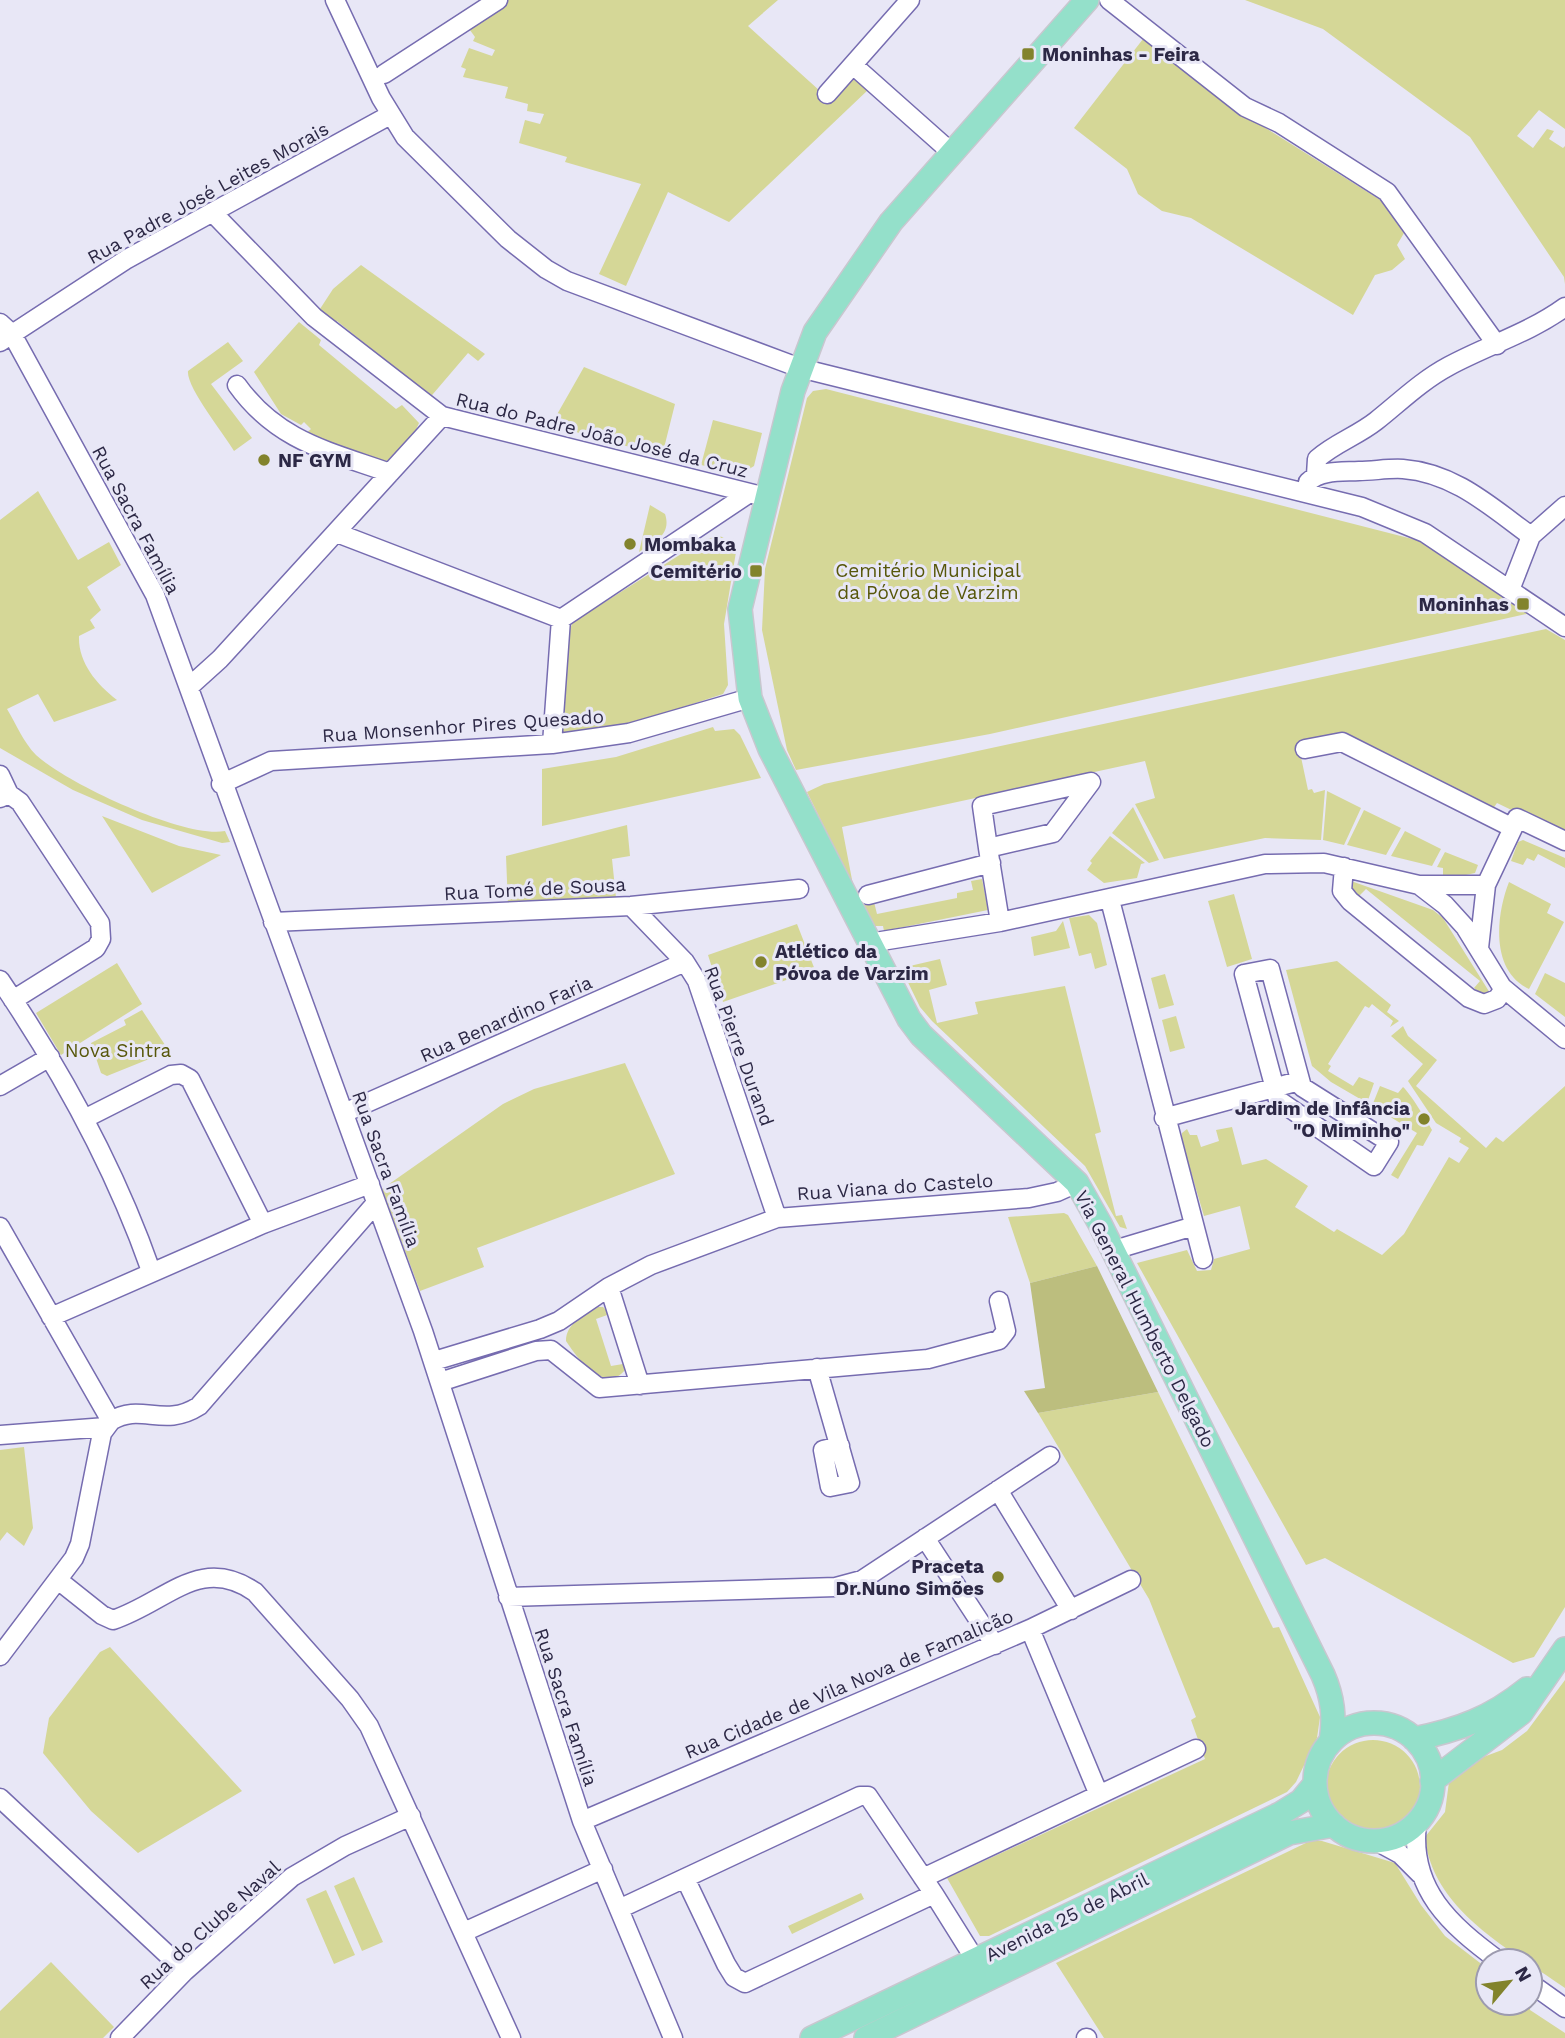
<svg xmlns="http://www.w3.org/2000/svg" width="1565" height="2038" font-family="'Work Sans',sans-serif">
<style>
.green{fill:#d5d797}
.forest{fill:#bcbe7e}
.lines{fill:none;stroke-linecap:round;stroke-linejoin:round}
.minor-casing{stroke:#766cb0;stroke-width:21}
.major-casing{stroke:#c8c7cf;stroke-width:26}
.minor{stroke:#fff;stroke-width:18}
.major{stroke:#94e0ca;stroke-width:23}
.poi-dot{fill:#82832c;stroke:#e8e7f6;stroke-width:2.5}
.labels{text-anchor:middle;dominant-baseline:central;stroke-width:6;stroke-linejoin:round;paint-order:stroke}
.poi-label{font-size:19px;font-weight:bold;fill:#2c2845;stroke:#e8e7f6;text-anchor:start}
.street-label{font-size:19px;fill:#2c2845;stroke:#e8e7f6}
.park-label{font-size:19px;fill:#57570a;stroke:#e8e7f6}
</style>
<rect width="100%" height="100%" fill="#e8e7f6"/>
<path class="green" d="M506,0H778L748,26L830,100L855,75L869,89L729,222L668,192L626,286L599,274L641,184L565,162L567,157L519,143L525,120L540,124L544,114L527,111L528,104L505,98L508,87L463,77L466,69L461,67L469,48L492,56L495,50L473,41L475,37L467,26Z
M1245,0H1565V129L1539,110L1517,136L1533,148L1547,129L1554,131L1549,139L1563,148L1565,146V284L1564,277L1470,137L1323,29Z
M1143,39L1253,120L1382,201L1404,233L1397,245L1405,259L1392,270L1375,275L1353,315L1191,218L1162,211L1138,194L1127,169L1074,128Z
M361,265L485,354L478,361L468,353L427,401L417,386L337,321L333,325L318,312L333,289Z
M299,322L321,340L319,345L396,409L402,405L419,423L415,432L384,464L310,437L306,433L311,429L304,422L301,425L281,414L254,372Z
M228,342L243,361L211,384L252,438L234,451C224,434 186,387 188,371Z
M584,367L675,404L662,456L551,425Z
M826,389L1432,544L1531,613L990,734L796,770L787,750L762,630L765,569L807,398L813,391Z
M713,420L762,433L754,466L741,474L701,465Z
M38,491L78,560L109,542L121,565L87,587L101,610L90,620L95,628L79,636C78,662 96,684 117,700L54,722L38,694L7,709C16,724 24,743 36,755C66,783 185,839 225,831L230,842L222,843L142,820L73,790L0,748V520Z
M650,505L665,514C672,535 654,542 639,552Z
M720,536L731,542L736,552L724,624L728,685L723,694L613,730L562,737L559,732L569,631L573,622L705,539Z
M1546,629L1565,640V836L1497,803L1490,813L1341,735L1298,743L1308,790L1312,789L1314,793L1325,790L1321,840L1265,838L1164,859L1135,804L1155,798L1145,761L842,827L853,885L807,792L824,784Z
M713,727L715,731L734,729L740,735L761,778L542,826V769L616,757Z
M1327,791L1361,808L1344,845L1323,840Z
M1133,807L1159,860L1149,863L1112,833Z
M1364,810L1401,828L1386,855L1347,845Z
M102,816L179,846L221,855L152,893Z
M627,825L630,856L612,859L616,898L508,906L506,856Z
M1405,831L1441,849L1432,866L1391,856Z
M1110,836L1145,863L1141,864L1137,878L1104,883L1087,870L1092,863L1090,861Z
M1523,840L1565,858V868L1538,854L1534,861L1527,858L1523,865L1511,861L1518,842Z
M1445,852L1478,865L1475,873L1443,880V868L1437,867Z
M982,879L988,910L884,931L883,926H875L863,904L874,902L877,914L957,898V893L973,890L971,881Z
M1351,881L1433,910L1443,918L1490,993L1484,996L1474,988L1480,981L1366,889L1359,896L1348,887Z
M1509,882L1551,904L1547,913L1564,922L1529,989C1490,971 1496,915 1509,882Z
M1234,894L1252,959L1227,967L1208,901Z
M1089,915L1097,923L1107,965L1095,969L1091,953L1079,956L1069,918Z
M1063,921L1070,948L1034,956L1031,937L1056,931Z
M797,924L815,970L723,1002L708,955Z
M940,959L947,985L929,990L937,1023L978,1014L975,1002L1065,986L1101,1132L1095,1134L1116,1216L1122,1215L1127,1229L1120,1227L1085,1166L932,1021L920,1007L901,968Z
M1337,961L1391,1005L1387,1012L1399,1021L1390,1027L1393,1021L1372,1004L1369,1008L1365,1006L1328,1064L1331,1066L1328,1071L1353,1086L1359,1077L1374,1083L1367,1103L1331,1082L1312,1066L1286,970Z
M117,963L142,1004L61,1055L36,1013Z
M1545,973L1565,983V1017L1535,994Z
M1165,974L1174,1005L1159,1009L1151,978Z
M142,1010L169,1051L107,1076L101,1073L91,1043L126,1025L124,1020Z
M1176,1016L1185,1048L1170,1052L1162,1020Z
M1403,1026L1408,1036L1437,1060L1416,1086L1486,1148L1496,1137L1503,1142L1565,1086V1607L1534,1657L1513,1663L1325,1558L1306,1565L1137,1263L1187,1250L1197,1271L1211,1270L1214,1259L1250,1249L1240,1206L1204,1216L1182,1142V1133L1187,1129L1190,1135H1197L1201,1147L1219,1141L1216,1130L1232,1127L1242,1165L1266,1159L1308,1186L1295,1207L1334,1232L1337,1229L1382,1255L1404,1234L1449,1157L1459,1163L1469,1148L1459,1142L1461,1138L1436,1123L1408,1081L1423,1064L1391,1036Z
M625,1063L675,1174L477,1248L484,1267L420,1291L382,1189L503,1104L534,1089Z
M1380,1086L1398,1093L1403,1087C1410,1093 1427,1121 1432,1130L1423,1146L1417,1145L1398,1179L1391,1175L1417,1133L1372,1106Z
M1064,1213L1068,1215L1097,1266L1030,1283L1008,1217Z
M598,1307H603L610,1314L596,1319L611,1366L623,1364L625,1370C605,1395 577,1358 566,1341C566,1323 584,1316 598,1307Z
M1158,1392L1273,1628L1279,1627L1320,1717L1317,1738L1296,1782L1287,1792L989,1936H980L947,1878L1205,1759L1191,1720L1196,1717L1149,1599L1038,1413Z
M24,1447L33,1528L24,1546L7,1532L0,1541V1450Z
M110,1647L242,1791L138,1853L91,1811L43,1753L49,1718L100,1652Z
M1565,1680V1988C1513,1951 1432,1911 1425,1837L1445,1812L1449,1782L1478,1759L1502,1750L1527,1731Z
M1326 1787a47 47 0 1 1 94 0a47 47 0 1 1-94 0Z
M1310,1841H1322L1395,1863L1421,1905L1445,1936L1488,1969V2003H1530V1999V2010L1565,2033V2038H1104L1056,1963Z
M354,1877L383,1942L362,1951L334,1886Z
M326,1890L355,1955L334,1964L306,1899Z
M861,1893L864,1899L792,1934L788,1926Z
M51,1962L114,2027L103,2038H0V2011Z"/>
<path class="forest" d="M1097,1266L1158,1392L1038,1413L1024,1391L1045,1388L1030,1283Z"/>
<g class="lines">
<defs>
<path id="minor" d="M335,0L381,98L405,137L508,239L546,269L567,281L800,368L1362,507L1425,533L1565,627
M1109,0L1245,107L1279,123L1387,192L1497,345
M853,65L952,153
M384,74L498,0
M827,94L910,0
M212,212L314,317L442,416L766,497
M0,323L12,334L155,595L423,1331L582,1821L673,2038
M0,342L127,259L390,115
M237,385C277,441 328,451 390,473
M1316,475L1317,459C1335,443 1357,436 1376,421C1400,402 1421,381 1449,366C1488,345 1529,333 1565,307
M1308,482C1321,470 1341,472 1359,471C1373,471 1389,468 1403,469C1455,473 1491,507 1531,536
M337,533L561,619L748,494
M1510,590L1531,536L1565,506
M189,687L220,659L442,416
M552,744L561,619
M0,775L9,794
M221,784L271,761L552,744L629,733L750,698
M0,798L9,794L20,802L100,923L101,939L96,948L13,1000
M1513,828L1517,818L1565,841
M988,848L982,806L1091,782L1053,833L988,848L1000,922
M1344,867L1342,891L1350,901L1469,998L1484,1004L1497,999L1504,989
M1419,885L1445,905L1465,927L1502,987L1565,1039
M868,895L991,863
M1110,900L1203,1259
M631,906L685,962L697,981L777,1218
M273,922L631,906L799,889
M869,943L1000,922L1265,864L1324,863L1419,885H1486L1513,828L1342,742L1305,749
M1479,948L1486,885
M1270,969L1302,1087L1389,1142L1374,1166L1278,1100L1244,974Z
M0,980C61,1070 115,1168 151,1271
M0,1086L50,1057
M344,1113L685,962
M1164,1118L1299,1081
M84,1119L171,1075L181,1074L190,1079L263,1224
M0,1227L111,1421L102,1433L80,1544L74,1558L0,1656
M1114,1250L1194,1226
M609,1287L640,1385
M51,1317L263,1224L370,1184
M434,1361L540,1329L559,1321L609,1287L651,1265L777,1218L1029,1198L1057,1192L1077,1183
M817,1368L850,1483L830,1487L823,1450L840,1446
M440,1382L536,1351L551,1350L599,1388L928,1359L999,1340L1006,1331L999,1301
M111,1421C141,1402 163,1429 199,1406L376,1203
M0,1435L106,1427
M998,1490L1071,1610
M925,1538L995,1645
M58,1580L102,1615L113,1620C167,1602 200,1554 255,1592L350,1699L369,1726L511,2038
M508,1597L836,1587L862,1580L1050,1456
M1030,1629L1099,1795
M0,1798L185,1971
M582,1821L1030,1629L1131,1580
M1417,1823C1409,1889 1450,1925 1499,1961
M1376,1841L1400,1854L1420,1874
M923,1878L1196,1749
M934,1894L976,1961
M619,1909L860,1796H868L934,1894L745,1983L734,1977L726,1964L685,1878
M464,1932L603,1869
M1530,1983L1565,2008
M120,2038L185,1971L292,1877L345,1846L411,1816
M1086,2038H1087"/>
<path id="major" d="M1087,0L891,222L815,332L793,391L740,609L750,698L770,749L909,1019L921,1035L1077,1183L1100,1224L1323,1675C1333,1698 1335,1717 1331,1742
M1315 1782a59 59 0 1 1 118 0a59 59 0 1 1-118 0Z
M1414,1739C1459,1730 1491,1718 1527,1689
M1432,1781L1521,1713L1565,1649
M812,2038L1280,1814L1301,1801L1315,1784
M866,2038L1289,1833L1334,1825"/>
</defs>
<use href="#minor" class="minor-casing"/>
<use href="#major" class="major-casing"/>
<use href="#minor" class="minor"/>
<use href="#major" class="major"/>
</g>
<g class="poi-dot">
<rect x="1021" y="47" width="14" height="14" rx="3.5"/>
<circle cx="264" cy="460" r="7"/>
<circle cx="630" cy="544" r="7"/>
<rect x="749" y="564" width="14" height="14" rx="3.5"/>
<rect x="1516" y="597" width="14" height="14" rx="3.5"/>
<circle cx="761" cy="962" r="7"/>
<circle cx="1424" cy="1119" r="7"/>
<circle cx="998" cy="1577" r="7"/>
</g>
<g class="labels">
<g class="poi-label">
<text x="1042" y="54">Moninhas - Feira</text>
<text x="278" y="460">NF GYM</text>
<text x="644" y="544">Mombaka</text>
<text x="742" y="571" text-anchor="end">Cemitério</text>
<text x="1509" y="604" text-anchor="end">Moninhas</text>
<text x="775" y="951">Atlético da<tspan x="775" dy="22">Póvoa de Varzim</tspan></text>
<text x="1410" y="1108" text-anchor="end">Jardim de Infância<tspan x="1410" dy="22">"O Miminho"</tspan></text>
<text x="984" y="1566" text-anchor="end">Praceta<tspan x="984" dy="22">Dr.Nuno Simões</tspan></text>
</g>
<g class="street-label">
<text transform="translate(208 193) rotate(-29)">Rua Padre José Leites Morais</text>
<text transform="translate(602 435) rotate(14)">Rua do Padre João José da Cruz</text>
<text transform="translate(136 520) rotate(62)">Rua Sacra Família</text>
<text transform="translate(463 726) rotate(-4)">Rua Monsenhor Pires Quesado</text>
<text transform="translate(535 889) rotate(-3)">Rua Tomé de Sousa</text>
<text transform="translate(506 1019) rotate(-24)">Rua Benardino Faria</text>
<text transform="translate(739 1046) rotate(70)">Rua Pierre Durand</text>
<text transform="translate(386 1169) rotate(70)">Rua Sacra Família</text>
<text transform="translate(895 1187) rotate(-4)">Rua Viana do Castelo</text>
<text transform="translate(1145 1319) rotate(63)">Via General Humberto Delgado</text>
<text transform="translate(849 1684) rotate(-23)">Rua Cidade de Vila Nova de Famalicão</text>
<text transform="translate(566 1707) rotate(72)">Rua Sacra Família</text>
<text transform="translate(1067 1917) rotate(-26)">Avenida 25 de Abril</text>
<text transform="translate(210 1925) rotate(-42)">Rua do Clube Naval</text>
</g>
<g class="park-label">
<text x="928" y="570">Cemitério Municipal<tspan x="928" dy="22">da Póvoa de Varzim</tspan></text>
<text x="118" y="1050">Nova Sintra</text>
</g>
</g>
<g transform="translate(1509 1982) rotate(61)"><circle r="33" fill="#e8e7f6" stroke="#9d9baf" stroke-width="2"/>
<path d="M0-5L12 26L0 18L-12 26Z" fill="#82832c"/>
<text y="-10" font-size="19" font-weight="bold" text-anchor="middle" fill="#2c2845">N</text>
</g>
</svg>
